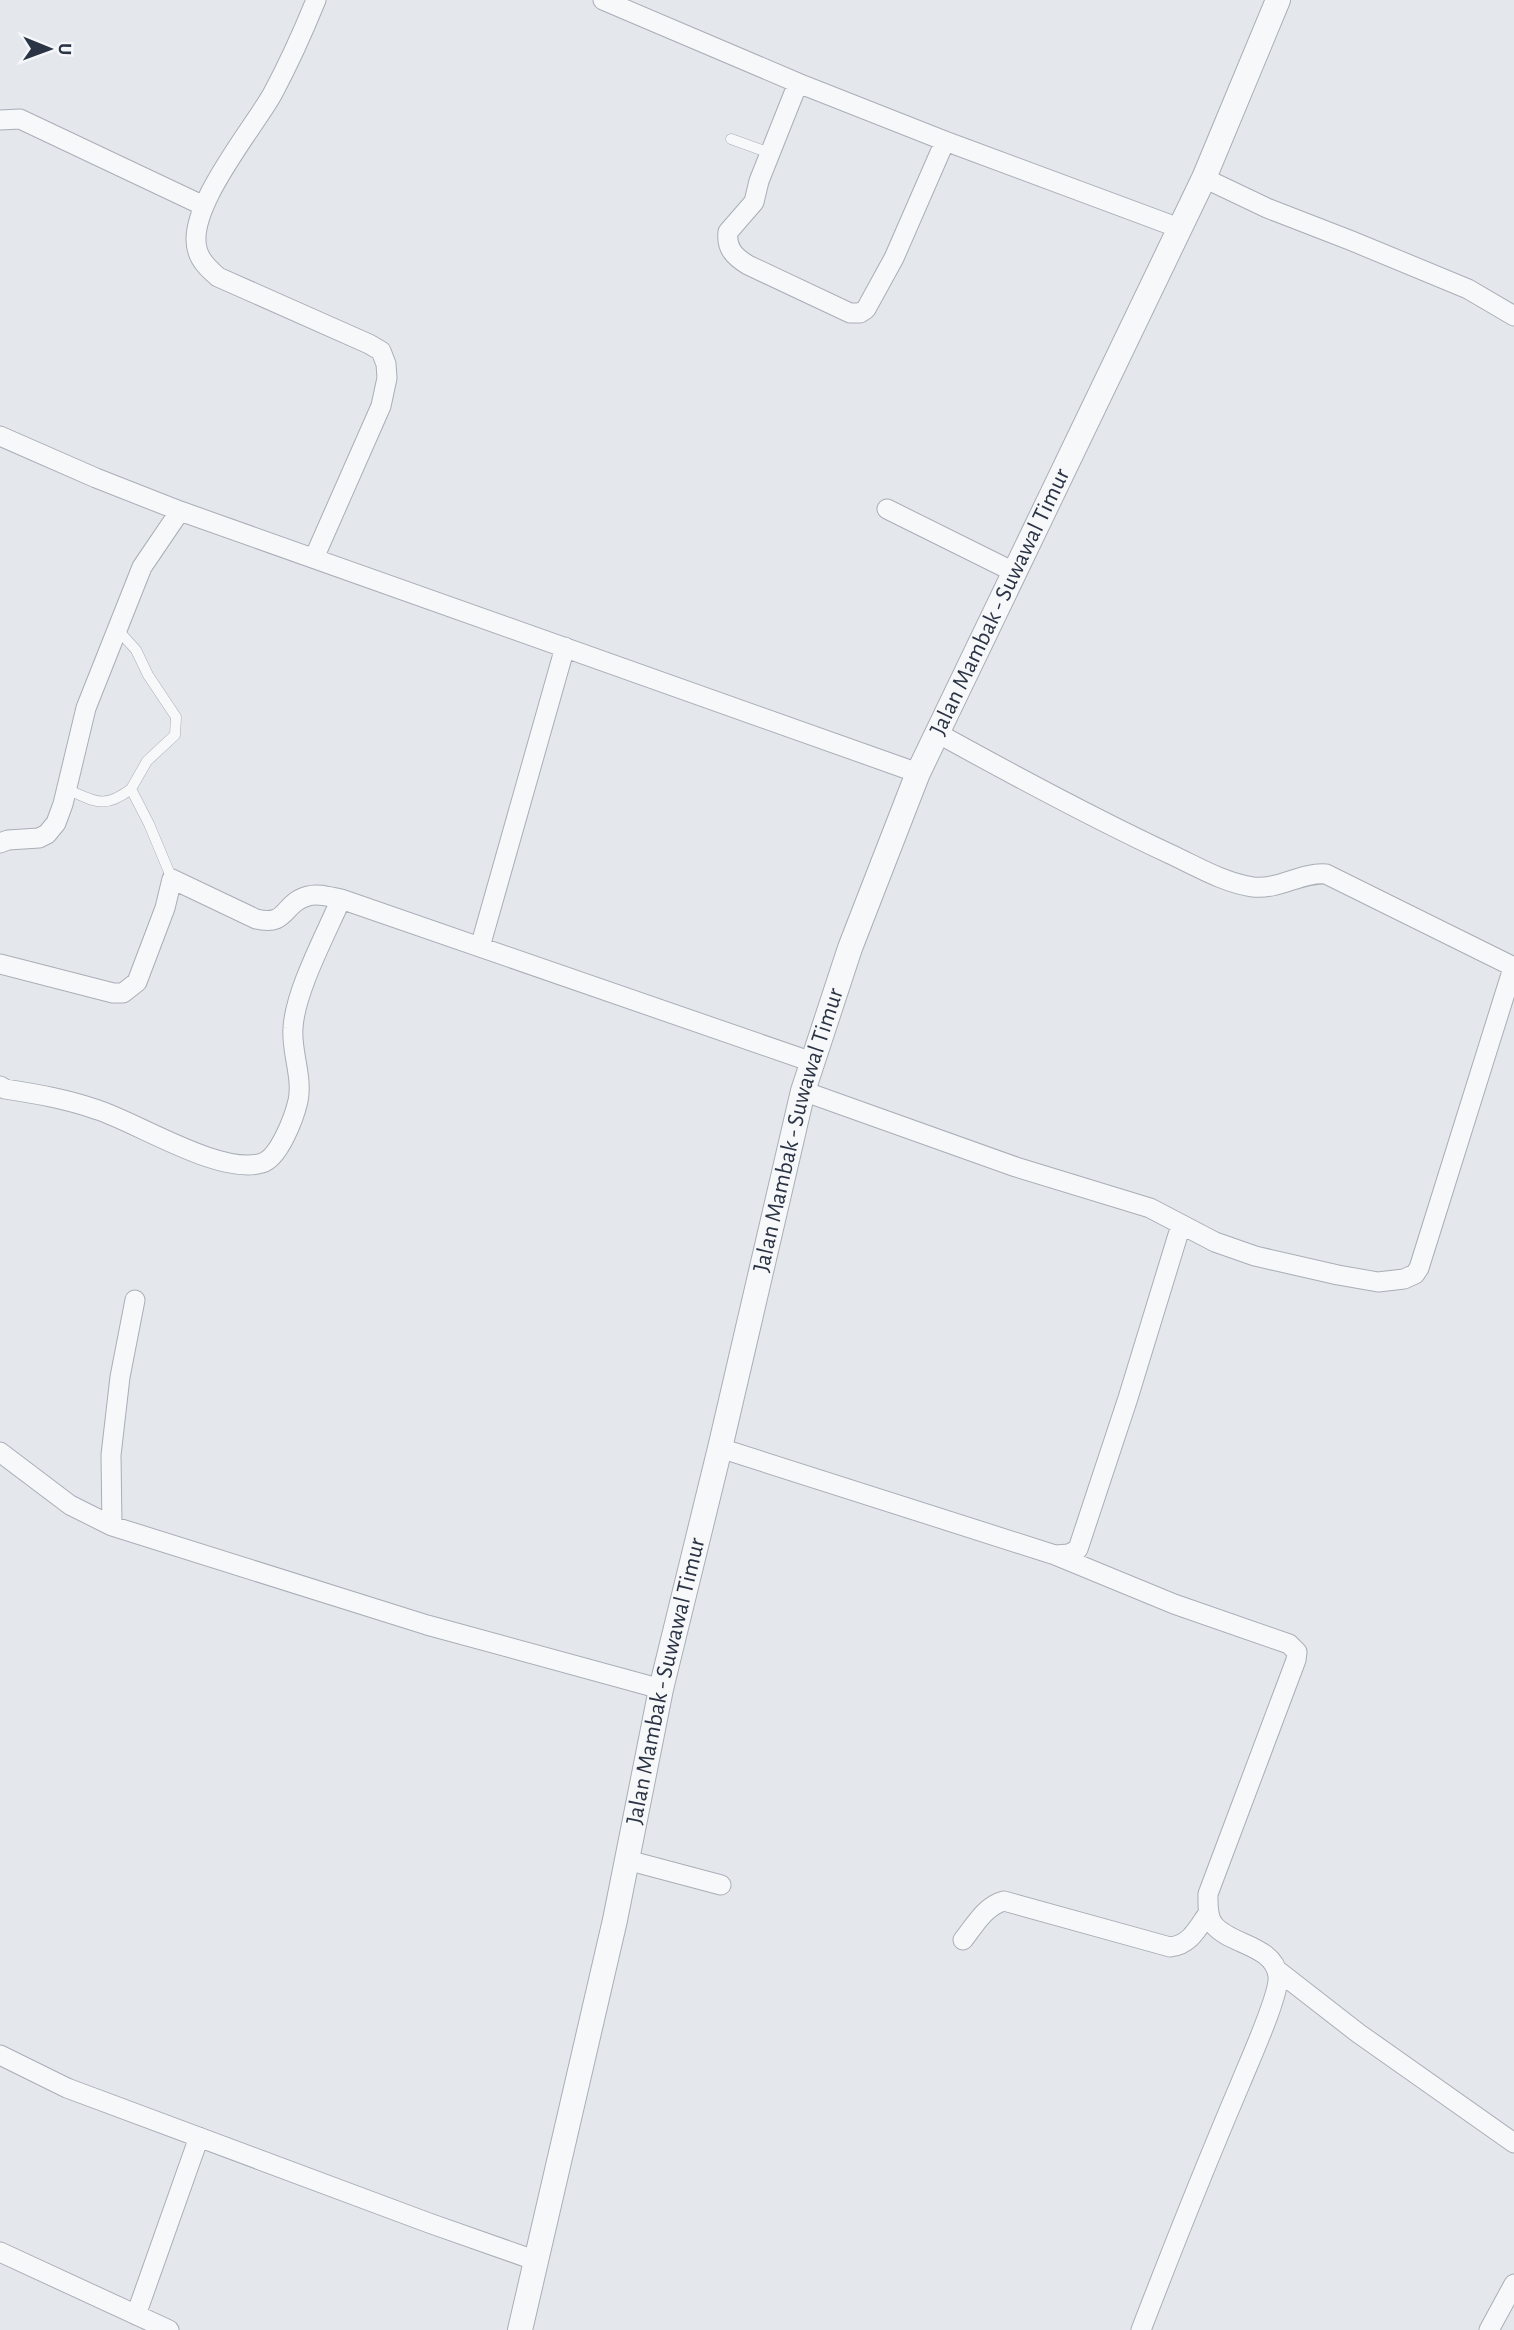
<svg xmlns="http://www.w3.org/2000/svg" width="1514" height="2330" font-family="'Alegreya Sans',sans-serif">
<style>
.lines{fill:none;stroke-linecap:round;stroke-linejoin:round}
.service-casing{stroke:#a9aeb7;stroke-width:11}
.minor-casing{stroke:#a9aeb7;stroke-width:21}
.tertiary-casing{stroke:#a9aeb7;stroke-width:26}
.service{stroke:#f7f8fa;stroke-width:10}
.minor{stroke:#f7f8fa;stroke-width:19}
.tertiary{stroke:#f7f8fa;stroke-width:24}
.labels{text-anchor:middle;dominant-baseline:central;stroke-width:7;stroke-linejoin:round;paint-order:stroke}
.street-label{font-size:24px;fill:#2b3445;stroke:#f4f6f9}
</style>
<rect width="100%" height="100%" fill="#e4e7ec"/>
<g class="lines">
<defs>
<path id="service" d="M731,139L770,153
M117,629L136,650L148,675L176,717L175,735L147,761L131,789
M66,789C95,801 103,810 131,789L149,824L172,879"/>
<path id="minor" d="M603,0L798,83L945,141L1179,228
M798,83L759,181L754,202L728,232C726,249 735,257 748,265L850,313H860L866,309L894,258L945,141
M0,120L20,119L204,206
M1204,178L1267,208L1352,241L1468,289L1514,316
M0,436L96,478L180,511L918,773
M887,509L1014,572
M314,558L381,406L387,378L386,364L381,351L369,344L218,277C210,270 201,262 198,252C183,211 254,128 273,93C289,63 303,32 316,0
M939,734C1015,776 1091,817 1170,854C1196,866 1224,883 1253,887C1279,890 1301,872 1326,874L1514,967
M0,843L8,840L39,838L47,834L56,823L63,804L86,708L142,567L180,511
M480,947L565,647
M0,964L113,993H123L137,982L165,908L172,879L256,919C288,927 282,903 308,896C318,893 330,897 341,899L812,1062
M0,1086L5,1089C37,1094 67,1099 98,1110C138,1123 221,1176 262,1163C279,1158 294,1118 298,1101C303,1077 291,1052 293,1028C295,991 326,934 341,899
M803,1091L1016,1167L1150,1208L1215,1242L1255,1256L1338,1275L1378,1282L1404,1279L1415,1274L1419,1268L1513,968
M720,1448L1055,1555L1069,1554L1078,1549L1128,1398L1181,1225
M0,1452L70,1505L112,1526L427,1625L661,1689
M112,1526L111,1455L120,1377L135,1300
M1055,1555L1174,1604L1289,1644L1297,1652L1296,1660L1208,1894C1208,1904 1207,1917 1214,1925C1230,1945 1274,1945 1278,1976C1280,1994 1249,2062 1241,2082C1206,2164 1173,2247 1141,2330
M627,1860L721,1885
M963,1940C975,1925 985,1906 1004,1901L1170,1947C1191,1945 1198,1927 1209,1912
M1277,1970L1358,2033L1514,2143
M0,2055L67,2088L429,2223L537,2261
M0,2252L169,2330
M136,2315L199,2137
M1489,2330L1514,2284"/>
<g id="tertiary">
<path id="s1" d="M520,2330L615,1920L661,1689L720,1448L803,1091L850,948L918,773L1204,178L1278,0"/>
</g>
</defs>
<use href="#service" class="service-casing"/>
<use href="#minor" class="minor-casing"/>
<use href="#tertiary" class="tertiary-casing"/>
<use href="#service" class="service"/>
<use href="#minor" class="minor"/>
<use href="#tertiary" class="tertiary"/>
</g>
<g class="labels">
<g class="street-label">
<text stroke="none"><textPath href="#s1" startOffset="1799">Jalan Mambak - Suwawal Timur</textPath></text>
<text stroke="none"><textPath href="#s1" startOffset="1232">Jalan Mambak - Suwawal Timur</textPath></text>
<text stroke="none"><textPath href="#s1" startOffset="665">Jalan Mambak - Suwawal Timur</textPath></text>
</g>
</g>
<g transform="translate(49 49) rotate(91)" stroke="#f4f6f9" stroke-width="5" paint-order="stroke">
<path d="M0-5L12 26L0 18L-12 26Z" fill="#2b3445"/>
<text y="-10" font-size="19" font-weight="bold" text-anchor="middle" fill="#2b3445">U</text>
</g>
</svg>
